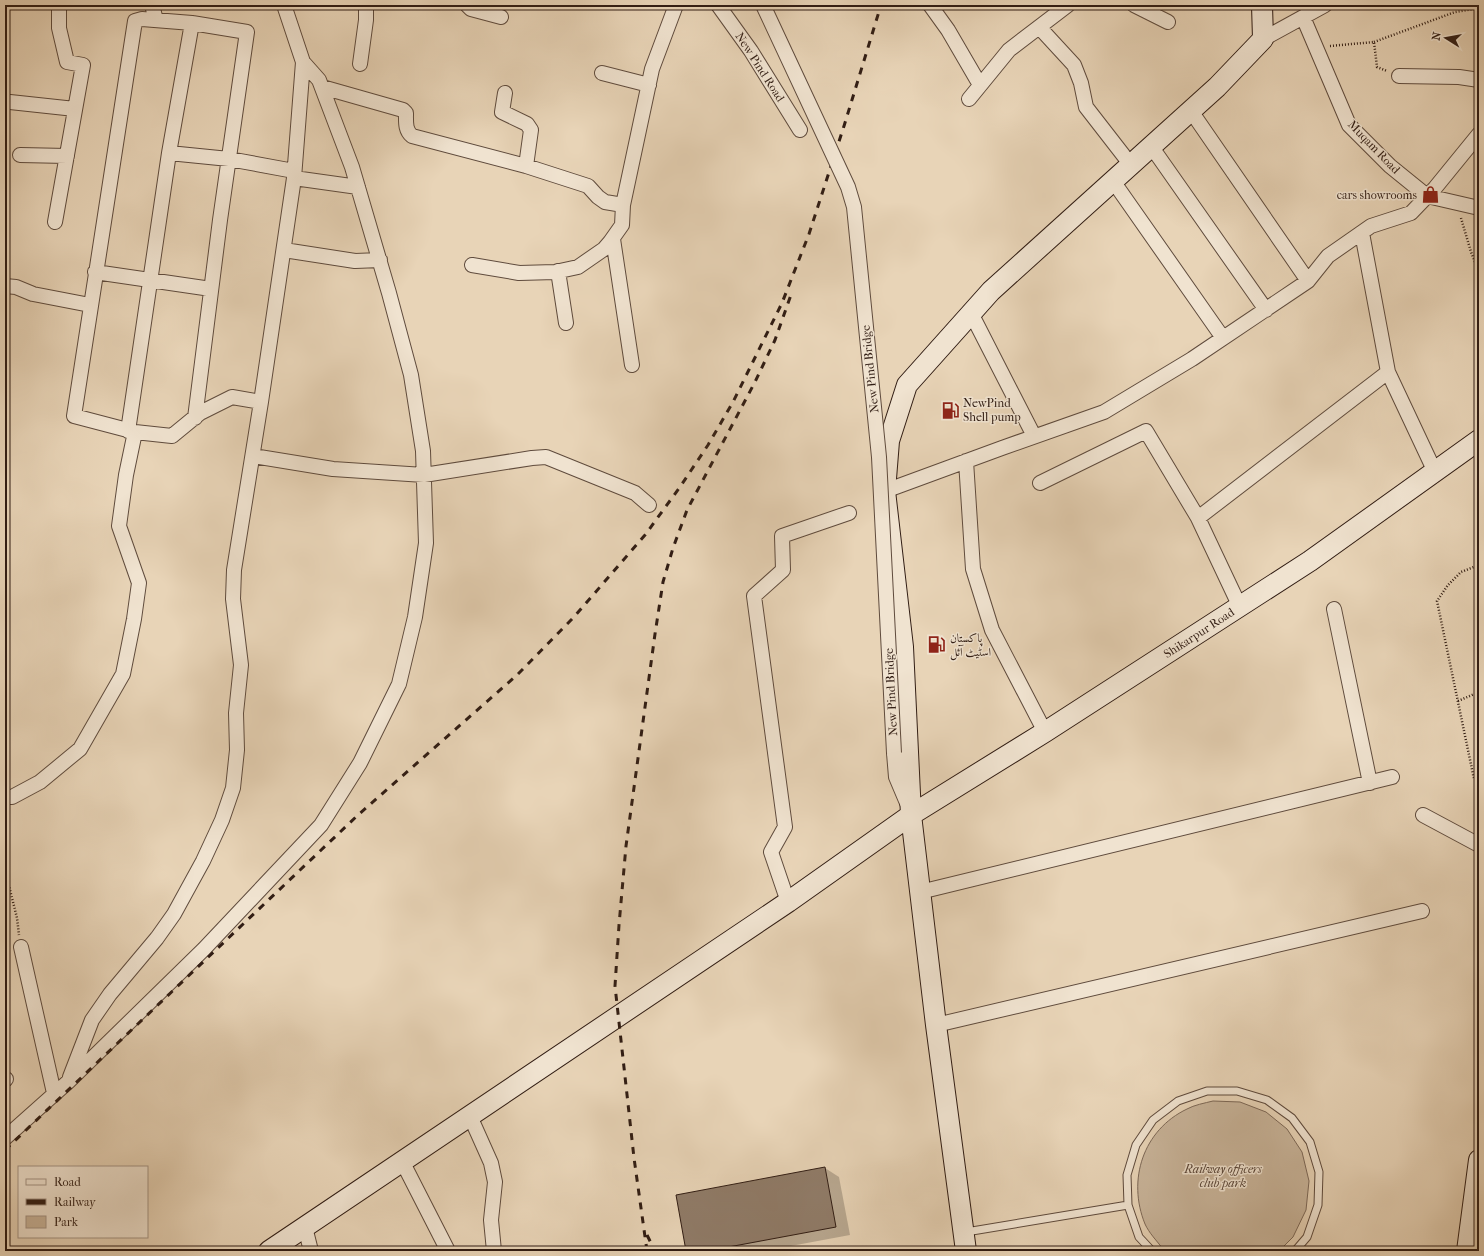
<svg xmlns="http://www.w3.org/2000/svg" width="1484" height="1256" font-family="'IM FELL French Canon',Amiri,serif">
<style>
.green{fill:#c9b59b;stroke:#7d6958}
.shadow{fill:#0003}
.building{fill:#907c69;stroke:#311d14}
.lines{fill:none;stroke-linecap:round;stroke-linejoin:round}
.lane-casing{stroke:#5f4b3d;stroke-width:9}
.street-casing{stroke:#5f4b3d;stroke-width:16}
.secondary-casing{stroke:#311d14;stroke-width:22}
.path{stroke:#311d14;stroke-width:2.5;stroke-dasharray:1 2;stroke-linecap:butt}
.lane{stroke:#f0e3d0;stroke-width:7}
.street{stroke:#f0e3d0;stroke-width:14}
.secondary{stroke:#f0e3d0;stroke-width:20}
.rail{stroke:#311d14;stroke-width:3;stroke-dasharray:7 7;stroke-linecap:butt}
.street-bridge-casing{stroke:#5f4b3d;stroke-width:16;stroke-linecap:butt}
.street-bridge{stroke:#f0e3d0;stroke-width:14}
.labels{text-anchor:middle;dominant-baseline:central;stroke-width:3;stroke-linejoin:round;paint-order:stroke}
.street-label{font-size:12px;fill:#311d14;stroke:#f0e3d0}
.poi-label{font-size:12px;fill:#311d14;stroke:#f0e3d0;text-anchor:start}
.park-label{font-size:12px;font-style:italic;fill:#574336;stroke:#f0e3d0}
</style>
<rect width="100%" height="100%" fill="#e8d4b7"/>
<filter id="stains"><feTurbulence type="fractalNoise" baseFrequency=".005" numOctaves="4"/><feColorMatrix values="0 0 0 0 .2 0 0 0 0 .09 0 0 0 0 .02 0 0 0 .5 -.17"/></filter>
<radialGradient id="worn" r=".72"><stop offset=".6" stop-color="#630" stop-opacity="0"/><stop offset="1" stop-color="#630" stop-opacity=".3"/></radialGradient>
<path class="green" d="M1213,1101L1240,1102L1266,1112L1287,1129L1302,1152L1309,1181L1306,1210L1293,1237L1279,1251H1166L1163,1249C1157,1241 1149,1233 1145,1224C1127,1180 1143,1130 1187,1109C1194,1105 1205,1103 1213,1101Z"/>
<path class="shadow" d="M825,1168L839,1177L850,1235L764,1251H687Z"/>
<path class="building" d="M825,1167L836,1227L707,1251H686L676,1195Z"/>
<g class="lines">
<defs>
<path id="lane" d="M966,1232L1128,1205
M1152,1251L1139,1237L1128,1205L1127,1175L1136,1145L1153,1120L1178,1101L1207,1091H1237L1267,1100L1292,1118L1310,1142L1319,1172L1318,1205L1307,1237L1295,1251"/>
<path id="street" d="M152,5L156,20
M467,5L471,9L501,17
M718,5L751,51L800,130
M930,5L948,30L980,85
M1134,5L1168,22
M1303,17L1349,125L1390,166L1427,196L1479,208
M1039,27L1074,65L1081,83L1086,107L1131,165
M1263,39L1325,5
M360,64L366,20V5
M602,73L649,85
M1399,76L1459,77L1479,80
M322,87L403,110L406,113C406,122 405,130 412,136L526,166L588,186L598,197L605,202L623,205
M505,93L502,112L527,124L531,130L526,166
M969,99L1009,50L1068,5
M10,102L75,109
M1191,111L1308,281
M1151,146L1266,310
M169,153L229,159L294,171
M20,155L67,156
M294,178L358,187
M1113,181L1223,338
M55,222L83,65L67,62L59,28V5
M1362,233L1388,372L1435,472
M613,239L632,365
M284,250L355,261L380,260
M472,265L519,273L555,272L578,267L604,249L610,242L622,225L623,205L652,69L676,5
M558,271L566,323
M95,272L211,289
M5,286L16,287L33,294L90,305
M971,313L1034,436
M195,418L220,220L247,32L192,23L142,19L135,21L74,416L135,432L172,436L200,413L232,397L261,402
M128,431L169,153L192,23
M253,456L333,469L424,475L532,458L546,457L635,493L649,505
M966,461L973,569L992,630L1045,732
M1040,483L1146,431L1198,518
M885,491L1002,448L1104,412L1192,359L1308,281L1328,256L1371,226L1411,213L1435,188L1479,134
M1240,607L1198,518L1388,372
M1334,609L1370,783
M894,753L896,777L907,803
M5,797H12L40,782L80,749L123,674L134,619L139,583L119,526L126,475L135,432
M1423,815L1479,845
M920,892L1392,777
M788,902L771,852L785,827L754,596L783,570L782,536L849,513
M21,947L54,1093
M936,1025L1422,911
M70,1077L92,1020L110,994L157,938L174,914L203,861L222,820L233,788L237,750L236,713L241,665L233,599L234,570L261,402L294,178L303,62
M5,1080L6,1079
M470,1116L491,1163L495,1182L491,1220L494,1251
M5,1138L69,1081L204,949L321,825L360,763L399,684L415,617L426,543L423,451L411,375L389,293L352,167L319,80L303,62L284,5
M402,1161L448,1251
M305,1227L311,1251"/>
<path id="secondary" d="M269,1251L788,902L911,815L1045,732L1310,561L1479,440
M966,1251L936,1025L911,815L903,647L885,491L889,441L907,385L991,291L1217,87L1263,39L1262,5
M1467,1251L1479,1160"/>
</defs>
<use href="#lane" class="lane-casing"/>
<use href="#street" class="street-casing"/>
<use href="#secondary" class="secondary-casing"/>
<path class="path" d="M1374,42L1455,12L1479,8
M1330,46L1374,42L1377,67L1387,71
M1461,218L1471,252L1479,272
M1479,565L1461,572L1448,585L1437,601L1474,779L1479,781
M1458,701L1479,692
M5,870L17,918L19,935"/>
<use href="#lane" class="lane"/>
<use href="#street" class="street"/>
<use href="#secondary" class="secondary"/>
<path class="rail" d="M5,1150L358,815L517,675L574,617L645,535L680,487L708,445L733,402L782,303L809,234L844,126L881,5
M647,1235L655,1251
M647,1251L634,1158L615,986L619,925L626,846L655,634L663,582L673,548L687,510L755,382L775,340L792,292"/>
<defs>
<path id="street-bridge" d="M763,5L848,187L854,207L879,457L894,753"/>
</defs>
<use href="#street-bridge" class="street-bridge-casing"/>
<use href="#street-bridge" class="street-bridge"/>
</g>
<defs>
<symbol id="shop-bare" viewBox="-9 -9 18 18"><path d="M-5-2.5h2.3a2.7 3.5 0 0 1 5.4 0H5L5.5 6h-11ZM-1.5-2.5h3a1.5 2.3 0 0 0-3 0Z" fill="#8f2418" stroke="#f0e3d0" stroke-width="2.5" paint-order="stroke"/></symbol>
<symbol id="fuel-bare" viewBox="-9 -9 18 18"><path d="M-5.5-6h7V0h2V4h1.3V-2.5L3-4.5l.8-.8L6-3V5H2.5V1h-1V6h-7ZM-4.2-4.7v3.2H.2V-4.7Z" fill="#8f2418" stroke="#f0e3d0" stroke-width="2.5" paint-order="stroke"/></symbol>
</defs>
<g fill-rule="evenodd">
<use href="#shop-bare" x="1418" y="182" width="25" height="25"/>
<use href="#fuel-bare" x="938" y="398" width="25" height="25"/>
<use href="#fuel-bare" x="924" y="632" width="25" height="25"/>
</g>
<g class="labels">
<g class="street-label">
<text transform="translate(760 67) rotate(57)">New Pind Road</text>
<text transform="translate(1374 147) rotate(46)">Muqam Road</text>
<text transform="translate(870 369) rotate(-96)">New Pind Bridge</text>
<text transform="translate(1199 633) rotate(-33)">Shikarpur Road</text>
<text transform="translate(891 692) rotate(-93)">New Pind Bridge</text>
</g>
<g class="poi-label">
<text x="1417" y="195" text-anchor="end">cars showrooms</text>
<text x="963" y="403">NewPind<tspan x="963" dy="14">Shell pump</tspan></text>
<text x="950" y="638">پاکستان<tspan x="950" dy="14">اسٹیٹ آئل</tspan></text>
</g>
<g class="park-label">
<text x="1223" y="1169">Railway officers<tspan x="1223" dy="14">club park</tspan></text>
</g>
</g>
<rect width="1484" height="1256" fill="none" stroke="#e8d4b7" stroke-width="20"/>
<rect x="6" y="6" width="1472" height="1244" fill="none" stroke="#311d14" stroke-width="2"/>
<rect x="10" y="10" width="1464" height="1236" fill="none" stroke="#311d14"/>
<rect x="18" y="1166" width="130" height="72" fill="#f0e3d0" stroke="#a49485"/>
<rect x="26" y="1179" width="20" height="6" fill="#f0e3d0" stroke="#a49485"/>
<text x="54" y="1186" font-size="12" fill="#311d14">Road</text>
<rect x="26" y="1199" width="20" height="6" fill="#311d14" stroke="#a49485"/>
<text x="54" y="1206" font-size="12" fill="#311d14">Railway</text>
<rect x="26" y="1216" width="20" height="12" fill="#c9b59b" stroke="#a49485"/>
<text x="54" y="1226" font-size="12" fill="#311d14">Park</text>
<g transform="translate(1446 38) rotate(281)" stroke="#f0e3d0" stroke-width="3" paint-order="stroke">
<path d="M0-3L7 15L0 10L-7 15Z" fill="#311d14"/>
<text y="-6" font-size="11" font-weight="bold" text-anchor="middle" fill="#311d14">N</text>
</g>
<rect width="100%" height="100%" filter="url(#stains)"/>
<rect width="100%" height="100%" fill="url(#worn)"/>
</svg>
